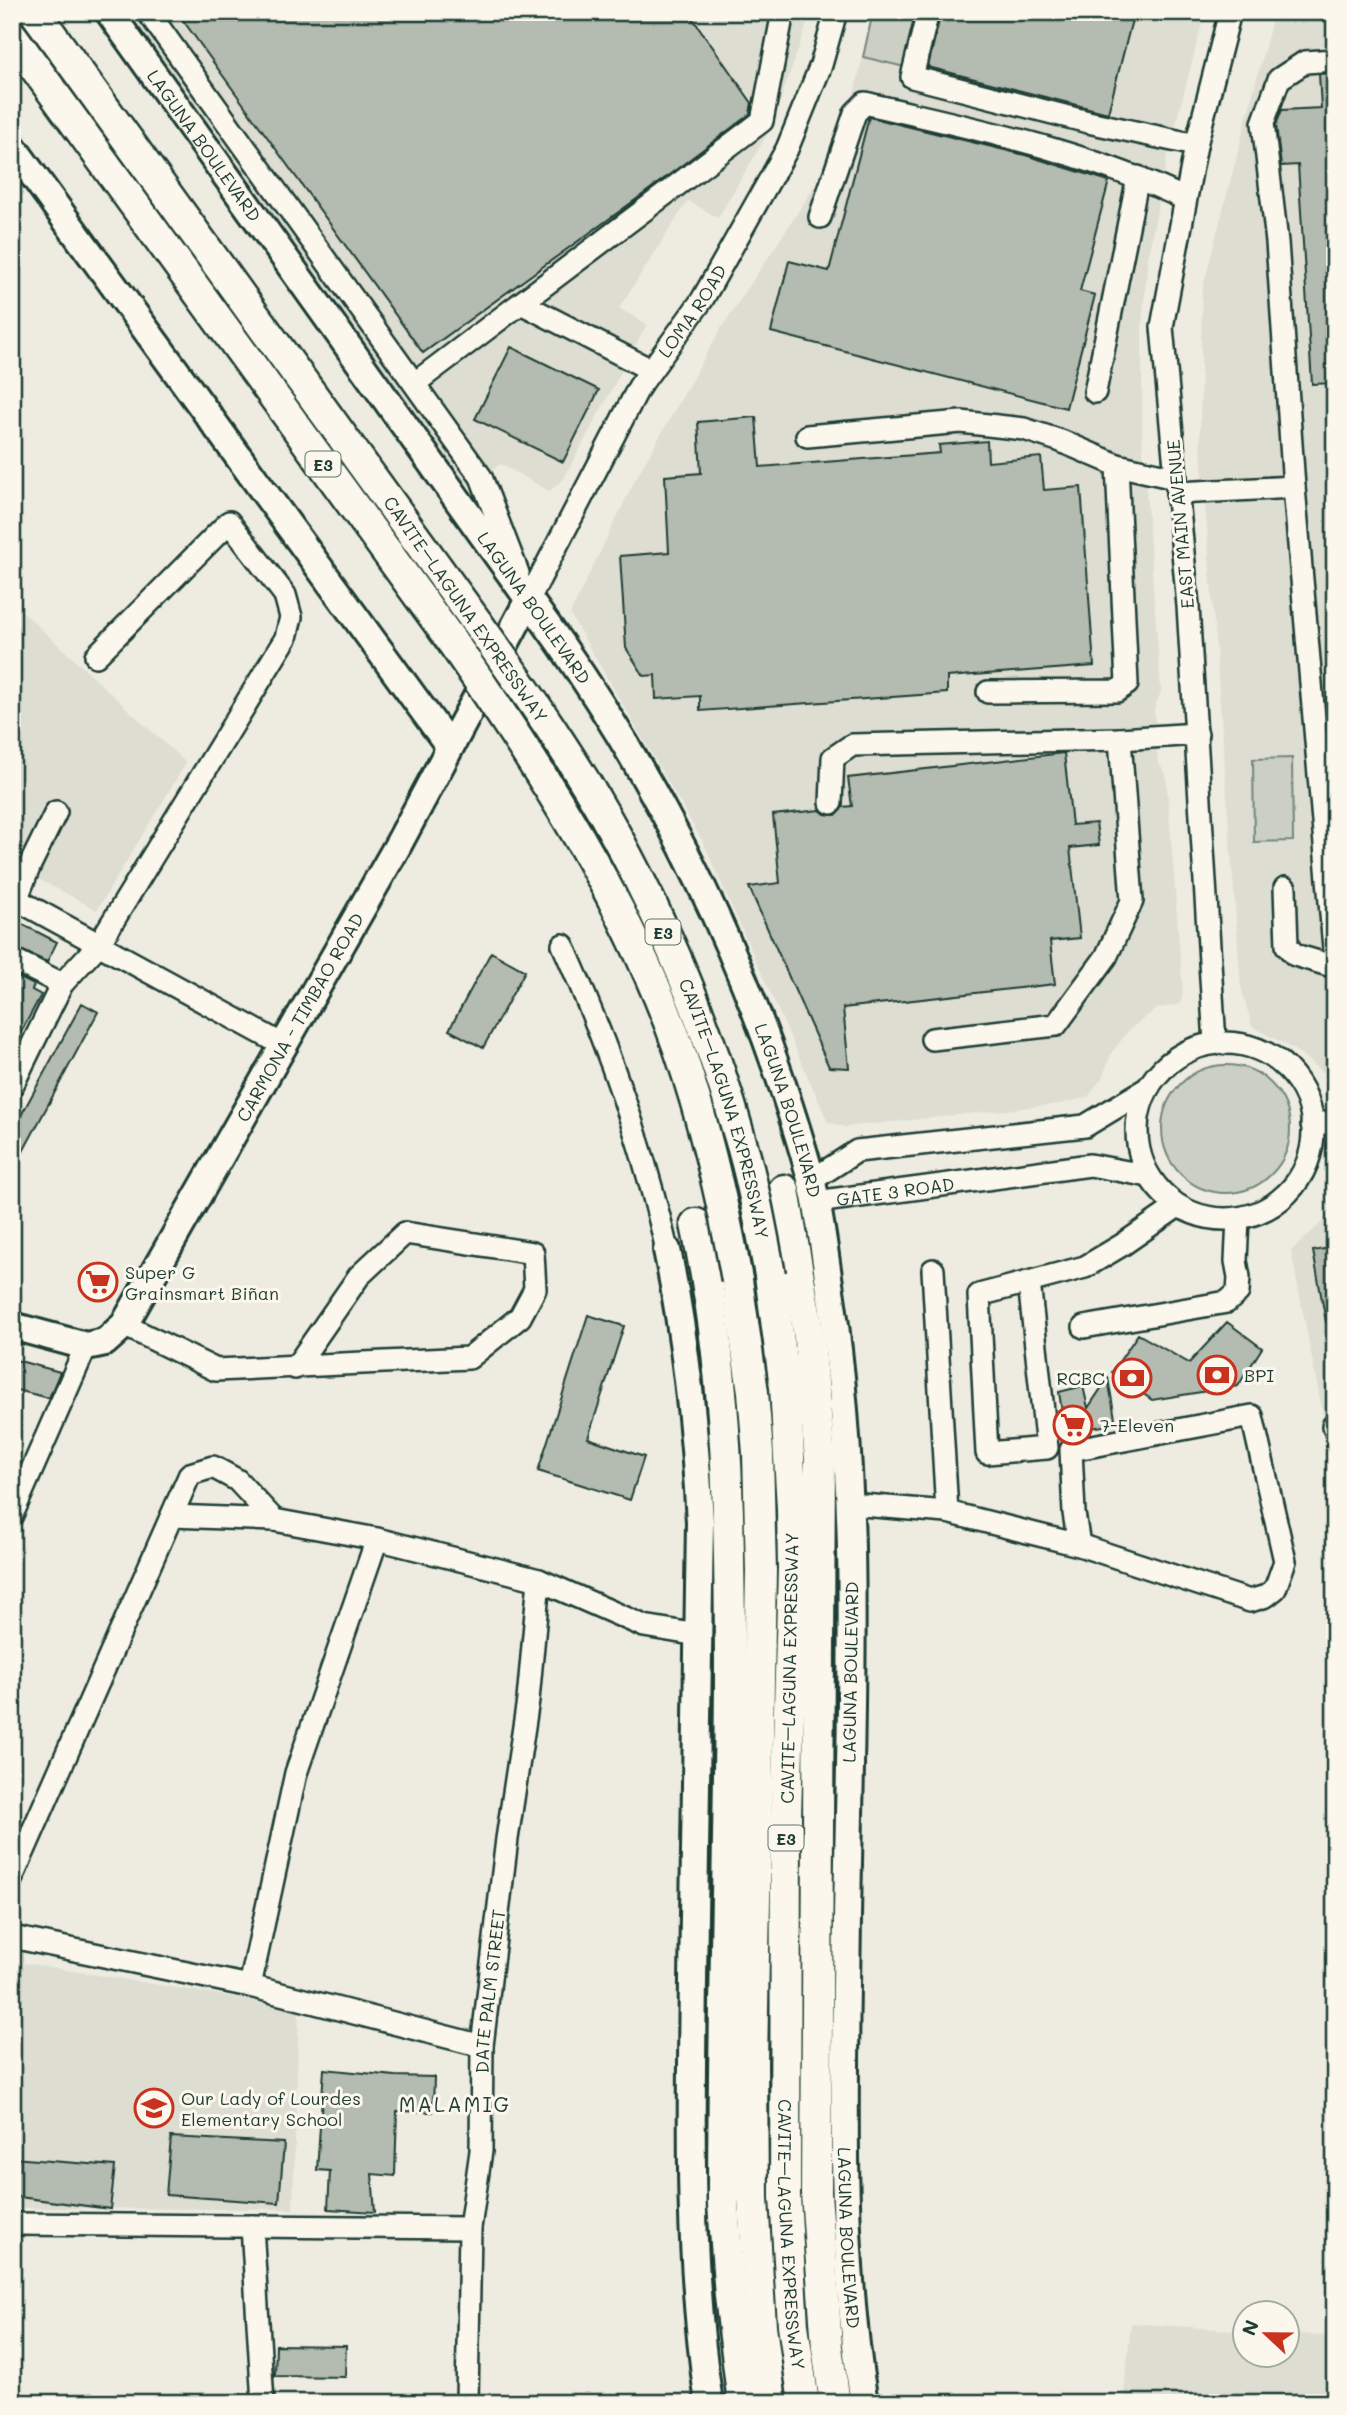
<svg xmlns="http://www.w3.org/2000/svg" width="1347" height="2415" font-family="Mali,sans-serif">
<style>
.built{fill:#ddddd2}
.green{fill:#cbcfc4;stroke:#75867c;stroke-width:2}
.building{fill:#b4bbb0;stroke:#1f3d34;stroke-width:2}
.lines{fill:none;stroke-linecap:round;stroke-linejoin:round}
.minor-casing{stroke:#1f3d34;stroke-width:26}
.major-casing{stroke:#1f3d34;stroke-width:32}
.highway-casing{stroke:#1f3d34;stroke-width:35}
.minor{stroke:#fbf7ec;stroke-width:21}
.major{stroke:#fbf7ec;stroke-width:26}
.highway{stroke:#fbf7ec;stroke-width:30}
.highway-bridge-casing{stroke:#1f3d34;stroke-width:35;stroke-linecap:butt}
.highway-bridge{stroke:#fbf7ec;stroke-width:30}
.labels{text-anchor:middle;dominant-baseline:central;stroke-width:6;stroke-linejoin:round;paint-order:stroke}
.shield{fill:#fbf7ec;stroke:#61756b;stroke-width:2}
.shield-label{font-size:16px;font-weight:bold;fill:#1f3d34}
.street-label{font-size:18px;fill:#1f3d34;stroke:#fbf7ec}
.poi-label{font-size:18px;fill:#1f3d34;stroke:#fbf7ec;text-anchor:start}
.quarter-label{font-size:21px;letter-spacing:2px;fill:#1f3d34;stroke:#fbf7ec}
</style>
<rect width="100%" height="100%" fill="#eeece1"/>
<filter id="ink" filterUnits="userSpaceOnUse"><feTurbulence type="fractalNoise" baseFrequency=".0143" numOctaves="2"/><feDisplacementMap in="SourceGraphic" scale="14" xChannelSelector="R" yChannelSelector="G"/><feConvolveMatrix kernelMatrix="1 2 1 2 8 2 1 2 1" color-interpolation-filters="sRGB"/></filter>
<g filter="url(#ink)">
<path class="built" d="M126,12H811L771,128L718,218L688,201L619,308L647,324L563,480L549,491L501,464L466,487Z
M874,12H1205L1167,158L1148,257L1142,326V437L1161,692L1154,709L1158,763L1166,774L1183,993L1180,1004L1156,1009L1130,1029L1112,1052L1102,1078L1088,1097L1060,1104L845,1127L828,1122L703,842L570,614L634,482L720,330L793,220L842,142Z
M1274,12H1335V1086L1330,1077L1293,1049L1252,1026L1241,987L1200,435L1202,291Z
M12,602L186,763L97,910L12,865Z
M1335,1210V1476L1291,1251Z
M12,1961L299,2008L293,2209L12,2208Z
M1131,2323L1245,2331L1246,2356H1288V2333L1335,2337V2403H1123Z"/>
<path class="green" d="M873,12H923L909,68L863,57Z
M1292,758L1293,841L1254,842L1253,759Z
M1162 1129a64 64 0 1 1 128 0a64 64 0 1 1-128 0Z"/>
<path class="building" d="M177,12H688L752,103L750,114L645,193L423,353Z
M941,12H1134L1108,113L928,67Z
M1335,73V383L1312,384L1298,165L1281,166L1276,125L1282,110L1321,108L1319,74Z
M869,117L1025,155L1109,181L1080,291L1095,295L1066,408L771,332L789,261L829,271Z
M511,347L599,390L563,462L475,419Z
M756,417L760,467L940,453L939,445L987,441L988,462L1041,457L1044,490L1081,487L1094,666L947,677V693L700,711V696L656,699L655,675L644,676L626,648L620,556L669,552L665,476L701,473L698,422Z
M1064,753L1072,825L1096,823L1099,845L1070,848L1080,938L1050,941L1055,984L843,1008L849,1068L829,1067L749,887L780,883L773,815L820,810L825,814L836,815L843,807L852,806L848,778Z
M12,919L57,942L47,962L12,946Z
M491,952L525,971L483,1048L449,1030Z
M12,974L34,985L32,990L41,995L12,1049Z
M82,1003L98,1012L12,1172V1132Z
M1335,1247V1321L1326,1322L1313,1251Z
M588,1315L624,1326L588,1438L644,1457L630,1500L538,1471Z
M1227,1322L1262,1348L1238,1386L1152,1400L1112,1372L1138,1334L1189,1363Z
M12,1359L60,1372L49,1398L12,1389Z
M1108,1378L1116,1424L1065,1432L1059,1392L1083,1386L1088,1408Z
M324,2069L395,2076L434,2077L433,2112L397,2111L395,2176L372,2174L375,2212L328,2209L330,2171L317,2170Z
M171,2137L284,2143L279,2203L166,2195Z
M12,2158L115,2166L110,2209L12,2196Z
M276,2345L346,2346L345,2377L275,2376Z"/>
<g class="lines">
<defs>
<g id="minor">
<path d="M148,12L481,477L518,573"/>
<path d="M928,12L912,77L1088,122L1196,145"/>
<path d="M1335,60L1305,62L1279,79L1263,123L1277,242L1294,487L1335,960"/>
<path d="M820,217L855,113L865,103C974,129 1084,150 1185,199"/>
<path d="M521,303L651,370"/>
<path d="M415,383L762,121L783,12"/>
<path d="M1095,392L1138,177"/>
<path d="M807,436L961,422L1024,429L1061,441L1117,465L1175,478"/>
<path d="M1177,493L1294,487"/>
<path id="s1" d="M528,601L639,387L702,300L787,149L821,65L836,12"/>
<path d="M988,692L1117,691L1127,684L1117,465"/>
<path d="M831,803L833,758L852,745L1120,739"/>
<path d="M1285,888L1287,946L1295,955L1335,967"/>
<path d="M12,897L285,1046"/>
<path d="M16,900L30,865L56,812"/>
<path d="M563,945C607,1043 643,1144 667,1250"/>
<path d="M12,959L62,984"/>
<path d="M932,1039L1056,1025L1106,957L1132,901L1120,739L1197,734"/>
<path d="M1215,1043L1188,606L1162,327L1196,145L1230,12"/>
<circle cx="1225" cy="1131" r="88"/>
<path d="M12,1086L62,984L99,944L286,638L291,617L285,595L229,522L96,656"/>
<path d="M1312,1124L1335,1122"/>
<path d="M812,1180L857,1151L1085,1126L1148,1088"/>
<path id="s2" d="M816,1202L1090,1165L1149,1176"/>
<path d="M933,1270L947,1512"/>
<path d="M1029,1282L1047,1448L987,1453L979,1295L1085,1267L1122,1245L1178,1206"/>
<path d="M124,1325L216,1370L469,1358L520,1317L535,1289L533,1253L405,1233L359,1276L295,1368"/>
<path d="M1084,1327L1227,1302L1238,1292L1239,1277L1236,1261L1238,1218"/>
<path d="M1333,1426H1335"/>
<path d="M850,1504L947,1512L1079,1545L1250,1601L1266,1596L1275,1589L1285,1561L1252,1416L1071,1450L1074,1513L1079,1545"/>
<path d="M12,1515L86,1346"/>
<path d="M172,1516L274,1520L377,1539L539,1580L644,1626L698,1635"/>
<path d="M12,1878L190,1474L213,1467L237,1480L274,1520"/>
<path d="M12,1937L250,1986L482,2046"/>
<path d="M250,1986L296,1773L377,1539"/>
<path d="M12,2224L470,2228"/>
<path d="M252,2226L263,2403"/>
<path id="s3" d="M467,2403L470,2228L481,2151L482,2046L507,1839L528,1700L539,1580"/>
</g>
<g id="major">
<path id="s4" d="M109,12L560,643C653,777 726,921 779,1075C790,1109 802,1144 811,1179C821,1218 825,1258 831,1297C862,1502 850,1711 847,1918C845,2080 838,2243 864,2403"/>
<path d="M12,146L450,747"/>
<path d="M667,1250C686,1340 695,1430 700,1522C698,1675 696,1828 693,1981C691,2122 688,2263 709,2403"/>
<path id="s5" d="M12,1326L86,1346L105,1342L124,1325L398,845L528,601"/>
</g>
<g id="highway">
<path d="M35,12L478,624"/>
<path d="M12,36L453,643"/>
<path d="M784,1190L809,1337L820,1459L816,2193L827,2347L835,2403"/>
<path d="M696,1224C729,1375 730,1527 730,1681C729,1855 723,2030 723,2204L730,2296L743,2403"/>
<path id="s6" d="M770,1275L785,1387L792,1508L793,1568L786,1817L785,2197L793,2325L804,2403"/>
<path d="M737,1280L753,1392L758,1453L761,1571L752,2063L753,2199L761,2326L771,2403"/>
</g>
</defs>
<use href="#minor" class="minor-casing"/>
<use href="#major" class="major-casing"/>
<use href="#highway" class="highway-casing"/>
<use href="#minor" class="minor"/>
<use href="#major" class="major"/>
<use href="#highway" class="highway"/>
<defs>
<g id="highway-bridge">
<path id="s7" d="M478,624C526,691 574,759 614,832C667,928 709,1030 739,1135C753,1181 761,1228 770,1275"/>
<path d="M453,643C541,770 627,902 679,1049C705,1125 723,1202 737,1280"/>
</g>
</defs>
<use href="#highway-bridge" class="highway-bridge-casing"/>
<use href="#highway-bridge" class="highway-bridge"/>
</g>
</g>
<defs>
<symbol id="supermarket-ring" viewBox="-11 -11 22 22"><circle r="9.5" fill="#fbf7ec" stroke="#c8321e" stroke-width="1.5"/><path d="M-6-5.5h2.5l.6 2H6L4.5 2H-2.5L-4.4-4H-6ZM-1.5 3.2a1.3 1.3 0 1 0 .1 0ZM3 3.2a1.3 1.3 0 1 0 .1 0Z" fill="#c8321e"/></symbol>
<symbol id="bank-ring" viewBox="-11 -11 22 22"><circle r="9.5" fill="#fbf7ec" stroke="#c8321e" stroke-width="1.5"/><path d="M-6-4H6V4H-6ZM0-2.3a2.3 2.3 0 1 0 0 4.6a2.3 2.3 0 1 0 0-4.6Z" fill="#c8321e"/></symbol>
<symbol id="school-ring" viewBox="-11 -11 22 22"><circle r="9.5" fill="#fbf7ec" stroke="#c8321e" stroke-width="1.5"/><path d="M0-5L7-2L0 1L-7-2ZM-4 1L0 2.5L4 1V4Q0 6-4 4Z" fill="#c8321e"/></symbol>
</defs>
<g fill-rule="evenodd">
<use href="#supermarket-ring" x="76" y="1260" width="44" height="44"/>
<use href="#bank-ring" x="1195" y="1353" width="44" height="44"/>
<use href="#bank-ring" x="1110" y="1356" width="44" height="44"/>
<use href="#supermarket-ring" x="1051" y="1403" width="44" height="44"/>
<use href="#school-ring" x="132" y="2086" width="44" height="44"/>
</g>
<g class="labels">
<g class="shield">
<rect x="305.5" y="451.5" width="35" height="25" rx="5"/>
<rect x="645.5" y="919.5" width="35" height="25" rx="5"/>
<rect x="768.5" y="1825.5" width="35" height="25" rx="5"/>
</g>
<g class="shield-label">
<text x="323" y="464">E3</text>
<text x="663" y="932">E3</text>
<text x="786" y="1838">E3</text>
</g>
<g class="street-label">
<text stroke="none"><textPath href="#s4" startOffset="164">LAGUNA BOULEVARD</textPath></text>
<text stroke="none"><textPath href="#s1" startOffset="334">LOMA ROAD</textPath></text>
<text transform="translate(1180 524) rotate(-95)">EAST MAIN AVENUE</text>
<text stroke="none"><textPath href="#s4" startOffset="732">LAGUNA BOULEVARD</textPath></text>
<text transform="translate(466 609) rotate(55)">CAVITE–LAGUNA EXPRESSWAY</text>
<text stroke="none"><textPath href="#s5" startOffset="476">CARMONA - TIMBAO ROAD</textPath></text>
<text stroke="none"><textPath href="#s7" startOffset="548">CAVITE–LAGUNA EXPRESSWAY</textPath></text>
<text stroke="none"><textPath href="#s4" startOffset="1298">LAGUNA BOULEVARD</textPath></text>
<text stroke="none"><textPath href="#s2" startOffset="80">GATE 3 ROAD</textPath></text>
<text transform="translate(789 1668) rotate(-89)">CAVITE–LAGUNA EXPRESSWAY</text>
<text transform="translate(850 1672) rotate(-89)">LAGUNA BOULEVARD</text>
<text stroke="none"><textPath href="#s3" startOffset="413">DATE PALM STREET</textPath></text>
<text stroke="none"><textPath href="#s6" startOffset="961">CAVITE–LAGUNA EXPRESSWAY</textPath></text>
<text stroke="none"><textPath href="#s4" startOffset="2432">LAGUNA BOULEVARD</textPath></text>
</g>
<g class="poi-label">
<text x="125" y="1272">Super G<tspan x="125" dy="21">Grainsmart Biñan</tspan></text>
<text x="1244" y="1375">BPI</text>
<text x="1105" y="1378" text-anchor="end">RCBC</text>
<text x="1100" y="1425">7-Eleven</text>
<text x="181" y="2098">Our Lady of Lourdes<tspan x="181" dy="21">Elementary School</tspan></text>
</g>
<g class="quarter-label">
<text x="455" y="2103">MALAMIG</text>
</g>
</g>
<rect width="1347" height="2415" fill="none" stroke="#fbf7ec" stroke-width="42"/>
<rect x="21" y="21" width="1305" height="2373" fill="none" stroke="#1f3d34" stroke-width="2.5" filter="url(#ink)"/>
<g transform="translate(1266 2334) rotate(292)"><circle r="33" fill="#fbf7ec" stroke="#a3ada2" stroke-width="2"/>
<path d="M0-5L12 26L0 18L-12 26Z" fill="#c8321e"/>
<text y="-10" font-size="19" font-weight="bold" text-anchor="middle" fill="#1f3d34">N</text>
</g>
</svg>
